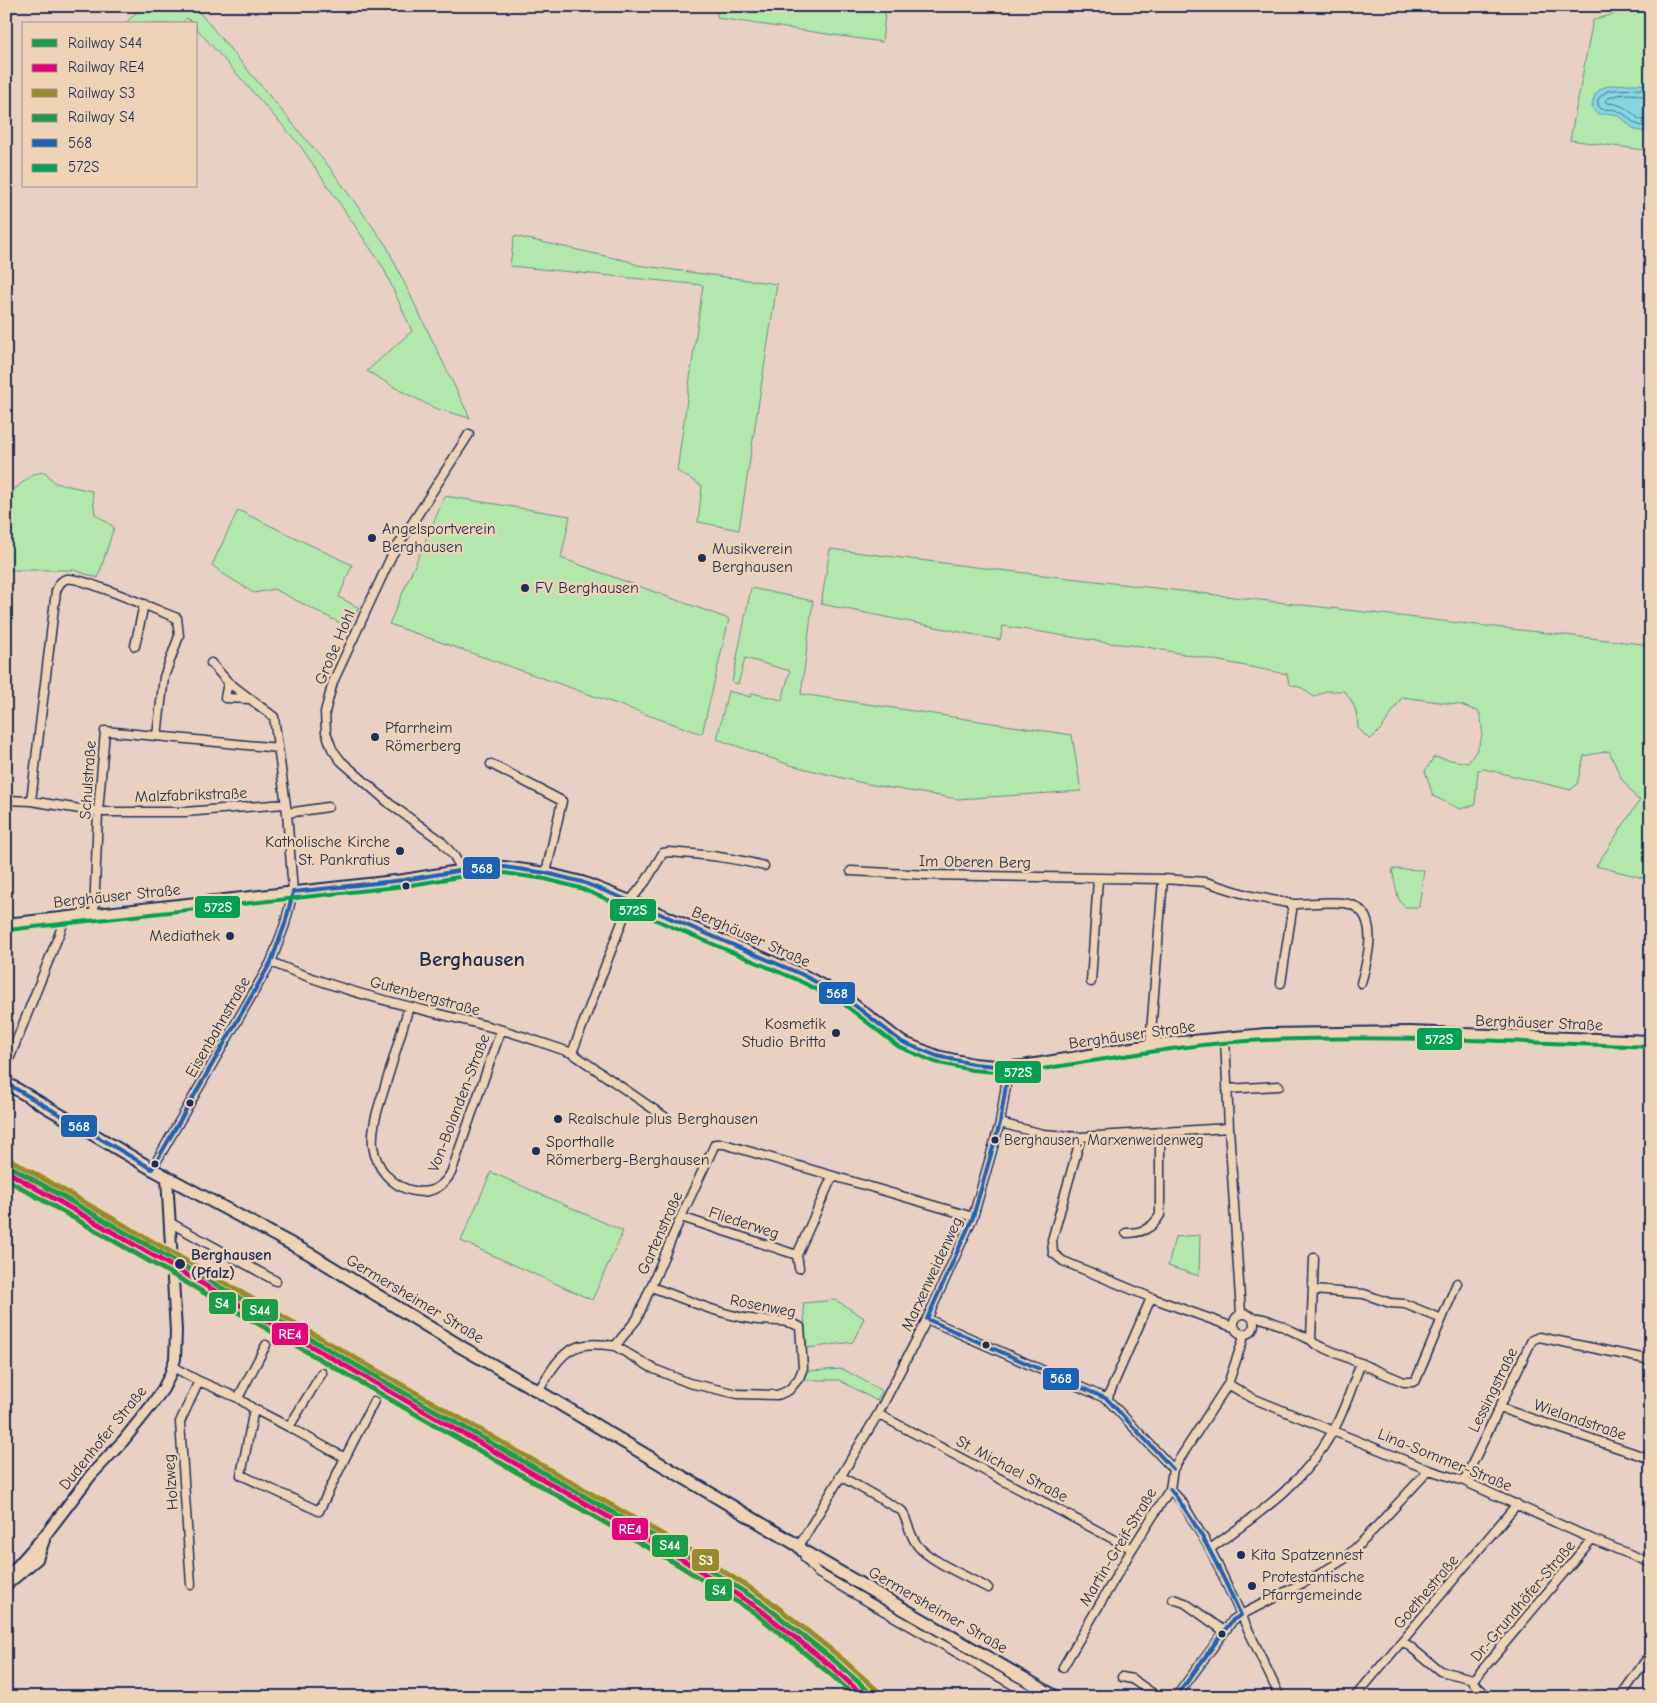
<svg xmlns="http://www.w3.org/2000/svg" width="1657" height="1703" font-family="'Comic Neue',sans-serif">
<style>
.built{fill:#e0cfd5}
.green{fill:#b2e8ab;stroke:#668c84}
.water{fill:#85d6df;stroke:#5b93ab}
.lines{fill:none;stroke-linecap:round;stroke-linejoin:round}
.shore{stroke:#457292;stroke-width:1}
.minor-casing{stroke:#1b2f5e;stroke-width:11}
.tertiary-casing{stroke:#1b2f5e;stroke-width:14}
.secondary-casing{stroke:#1b2f5e;stroke-width:15}
.minor{stroke:#efd3b6;stroke-width:8}
.tertiary{stroke:#efd3b6;stroke-width:10}
.secondary{stroke:#efd3b6;stroke-width:11}
.bus-1-casing{stroke:#efd3b6;stroke-width:8}
.bus-2-casing{stroke:#efd3b6;stroke-width:8}
.bus-1{stroke:#1b62b7;stroke-width:4}
.bus-2{stroke:#01a052;stroke-width:4}
.rail-1-casing{stroke:#efd3b6;stroke-width:9}
.rail-2-casing{stroke:#efd3b6;stroke-width:9}
.rail-3-casing{stroke:#efd3b6;stroke-width:9}
.rail-4-casing{stroke:#efd3b6;stroke-width:9}
.rail-1{stroke:#1a9d47;stroke-width:5}
.rail-2{stroke:#e5007d;stroke-width:5}
.rail-3{stroke:#978c2c;stroke-width:5}
.rail-4{stroke:#1a9d47;stroke-width:5}
.poi-dot{fill:#1b2f5e;stroke:#efd3b6;stroke-width:2}
.labels{text-anchor:middle;dominant-baseline:central;stroke-width:5;stroke-linejoin:round;paint-order:stroke}
.bus-label{font-size:15px;fill:#1b2f5e;stroke:#efd3b6;text-anchor:start}
.poi-label{font-size:16px;fill:#1b2f5e;stroke:#efd3b6;text-anchor:start}
.street-label{font-size:16px;fill:#1b2f5e;stroke:#efd3b6}
.stop-label{font-size:16px;font-weight:bold;fill:#1b2f5e;stroke:#efd3b6;text-anchor:start}
.district-label{font-size:21px;font-weight:bold;fill:#1b2f5e;stroke:#efd3b6}
.line-badge{stroke:#efd3b6;stroke-width:2}
.badge-label{font-size:14px;text-anchor:middle;font-weight:bold;fill:#fff}
</style>
<rect width="100%" height="100%" fill="#e8d1c4"/>
<filter id="ink" filterUnits="userSpaceOnUse"><feTurbulence type="fractalNoise" baseFrequency=".02" numOctaves="2"/><feDisplacementMap in="SourceGraphic" scale="10" xChannelSelector="R" yChannelSelector="G"/><feConvolveMatrix kernelMatrix="1 2 1 2 8 2 1 2 1" color-interpolation-filters="sRGB"/></filter>
<g filter="url(#ink)">
<path class="built" d="M6,1155L88,1201L158,1242L166,1243L165,1265L6,1174Z
M175,1257L414,1391L728,1576L843,1658L883,1697H853L803,1651L676,1562L406,1405L378,1390L380,1387L202,1284L200,1287L176,1274Z"/>
<path class="green" d="M143,6H194L330,168L386,245L470,418L437,409L401,391L367,371L412,331L383,267L299,144L196,28V24H193L187,18L181,24H125Z
M717,6H886L882,42L717,18Z
M1622,6H1651V151L1570,140L1593,20L1625,11Z
M514,236L628,261L637,265L777,284L739,530L698,522L702,486L677,471L703,285L510,266Z
M45,472L55,483L92,491L95,514L114,527L98,578L74,570H6V496L33,474Z
M445,496L570,516L561,558L729,619L702,734L389,624Z
M238,510L352,565L339,597L359,608L348,627L274,589L254,593L222,573L212,565Z
M830,549L1008,571L1651,645V880L1596,866L1640,800L1637,799L1621,778L1609,751L1584,756L1577,784L1571,790L1484,769L1478,770L1475,805L1460,809L1433,796L1425,771L1434,757L1468,763C1481,745 1486,735 1479,712L1461,705L1402,697L1382,728L1370,740L1358,728C1357,711 1355,704 1344,691H1326L1314,697L1302,688L1289,684L1287,674L1142,646L1109,643L1003,626L1000,640L821,604Z
M751,588L813,601L801,694L1072,735L1081,791L958,799L867,784L790,765L717,739L728,691L751,697L752,693L782,700L790,671L745,658L738,684L732,682Z
M1392,869L1424,870L1419,907H1404L1398,898Z
M491,1172L623,1231L592,1300L461,1241Z
M1200,1235L1199,1276L1168,1266L1175,1237Z
M836,1300L864,1318L853,1342L807,1348L803,1303Z
M843,1369L882,1391L877,1401L839,1380H804L807,1371Z"/>
<path class="water" d="M1630,84H1645L1651,89V131C1629,135 1630,119 1614,114C1609,113 1603,115 1597,114L1592,108C1594,83 1610,85 1630,84Z"/>
<g class="lines">
<path class="shore" d="M1651,93L1642,89L1614,90L1607,91L1598,99V105L1601,109C1606,110 1613,108 1618,111C1632,117 1632,128 1651,126
M1651,99C1646,99 1644,96 1639,95C1630,93 1611,94 1605,101L1607,103C1621,103 1629,110 1639,119L1651,120"/>
<defs>
<path id="minor" d="M135,646L144,604
M228,682L225,698L250,699
M491,764L562,801L546,873
M6,800L31,801L98,812H185L285,804
M31,801L56,591C58,586 60,581 66,579C77,575 161,612 177,618L179,636L164,677L157,736
M287,813L328,807
M459,871L458,863L454,856L440,840L390,804L341,761L332,749L326,732L325,712L333,682L392,555L469,434
M851,871L928,875L1163,879L1150,1045
M1163,879L1206,882L1251,896L1293,904
M94,914L98,812L105,731L278,748
M271,962C344,994 423,1009 499,1029C524,1036 548,1045 572,1053L630,901L646,881L663,853L669,852C703,855 731,857 764,866
M1091,982L1098,879
M1281,983L1293,904C1309,904 1327,901 1344,903C1382,908 1368,959 1361,983
M409,1007C401,1032 394,1058 386,1083C380,1103 371,1125 373,1146C376,1168 392,1187 414,1191C430,1194 443,1187 451,1173L501,1030
M1225,1038L1229,1128L1241,1314
M572,1053L665,1117
M6,1067L66,917
M1227,1089L1279,1086
M1000,1123L1043,1134L1081,1137
M1229,1128L1081,1137L1052,1240L1053,1253L1063,1261L1152,1298L1230,1326L1234,1325
M152,1169L271,962L285,924L293,892L287,813L274,717L228,682L211,663
M681,1217L797,1255L832,1177
M169,1222L276,1281
M1126,1233C1141,1233 1152,1229 1160,1215V1131
M797,1255L799,1268
M1313,1290L1364,1294L1390,1303L1405,1304L1442,1319
M1234 1324a10 10 0 1 1 20 0a10 10 0 1 1-20 0Z
M1253,1318C1267,1316 1297,1334 1311,1340L1315,1344L1404,1382H1413L1416,1380L1457,1283
M927,1319L1107,1399L1173,1469
M1311,1340L1314,1258
M615,1346L654,1369L689,1383L738,1394L778,1395L789,1390L799,1378L803,1368L800,1327C785,1318 767,1322 751,1319C717,1314 683,1298 651,1287
M173,1367L199,1381L238,1398L254,1409L289,1427L345,1458L374,1401
M1228,1384L1252,1398L1429,1470L1464,1481L1592,1539L1651,1563
M538,1391C561,1355 568,1338 615,1346L637,1319L681,1217L715,1144H724L973,1217
M238,1398L266,1345
M1107,1399L1151,1298
M1500,1408L1651,1459
M254,1409L241,1475L319,1511L345,1458
M878,1414L1132,1549
M289,1427L322,1373
M840,1476L902,1511C908,1522 910,1537 918,1546C930,1561 970,1578 988,1588
M1464,1481L1532,1340L1539,1337L1651,1360
M1170,1489L1182,1502L1210,1549L1280,1697
M799,1546L878,1414L927,1319L973,1217L1000,1123L1006,1085L1007,1067
M1210,1549C1259,1513 1302,1486 1333,1431C1345,1410 1352,1385 1361,1363
M804,1553L805,1558L818,1573L1034,1697
M191,1585L180,1422L199,1381
M1173,1599L1185,1603L1224,1631
M1403,1641L1440,1671L1473,1679L1478,1675L1592,1539
M1063,1667L1132,1549L1170,1489L1173,1469L1228,1384L1243,1340V1334
M1122,1677L1132,1679L1158,1697
M1473,1679L1474,1683L1488,1697
M1176,1697L1233,1620L1241,1615L1320,1574L1344,1559L1364,1540L1429,1470
M1355,1697L1517,1504
M1620,1697L1651,1653"/>
<path id="tertiary" d="M6,924L404,880L476,868L504,867L546,873L582,882L630,901L801,974L844,997L902,1042L937,1056L973,1064L1007,1067L1023,1066L1150,1045L1266,1034L1410,1032L1651,1041
M6,1579L46,1534L91,1475L123,1441L151,1406L163,1389L170,1375L175,1359L176,1331L167,1177
M6,1585L37,1559L44,1540"/>
<path id="secondary" d="M6,1083L152,1169L310,1254L463,1348L538,1391L799,1546L803,1551L1056,1697"/>
</defs>
<use href="#minor" class="minor-casing"/>
<use href="#tertiary" class="tertiary-casing"/>
<use href="#secondary" class="secondary-casing"/>
<use href="#minor" class="minor"/>
<use href="#tertiary" class="tertiary"/>
<use href="#secondary" class="secondary"/>
<defs>
<path id="bus-1" d="M293,892L404,880L476,868L504,867L546,873L582,882L630,901L801,974L844,997L902,1042L937,1056L973,1064L1007,1067
M6,1083L152,1169
M152,1169L271,962L285,924L293,892
M927,1319L1107,1399L1173,1469
M927,1319L973,1217L1000,1123L1006,1085L1007,1067
M1170,1489C1201,1527 1220,1571 1241,1615
M1176,1697L1224,1631L1233,1620L1241,1615"/>
<path id="bus-2" d="M7,930L405,886L477,874L504,873L545,879L580,888L798,980L841,1002L899,1047L935,1062L972,1070L1007,1073L1023,1072C1104,1060 1186,1043 1268,1040C1395,1035 1523,1042 1651,1047"/>
</defs>
<use href="#bus-1" class="bus-1-casing"/>
<use href="#bus-2" class="bus-2-casing"/>
<use href="#bus-1" class="bus-1"/>
<use href="#bus-2" class="bus-2"/>
<defs>
<path id="rail-1" d="M6,1164L683,1553L762,1603L836,1662L875,1697"/>
<path id="rail-2" d="M6,1171L680,1558L758,1608L832,1667L865,1697"/>
<path id="rail-3" d="M9,1159L686,1548L766,1598L840,1657L879,1692"/>
<path id="rail-4" d="M6,1179L677,1564L755,1613L828,1672L856,1697"/>
</defs>
<use href="#rail-1" class="rail-1-casing"/>
<use href="#rail-2" class="rail-2-casing"/>
<use href="#rail-3" class="rail-3-casing"/>
<use href="#rail-4" class="rail-4-casing"/>
<use href="#rail-1" class="rail-1"/>
<use href="#rail-2" class="rail-2"/>
<use href="#rail-3" class="rail-3"/>
<use href="#rail-4" class="rail-4"/>
</g>
</g>
<g class="poi-dot">
<circle cx="372" cy="538" r="5"/>
<circle cx="702" cy="558" r="5"/>
<circle cx="525" cy="588" r="5"/>
<circle cx="375" cy="737" r="5"/>
<circle cx="400" cy="851" r="5"/>
<circle cx="406" cy="886" r="4.5"/>
<circle cx="230" cy="936" r="5"/>
<circle cx="836" cy="1033" r="5"/>
<circle cx="190" cy="1103" r="4.5"/>
<circle cx="558" cy="1119" r="5"/>
<circle cx="995" cy="1140" r="4.5"/>
<circle cx="536" cy="1151" r="5"/>
<circle cx="155" cy="1164" r="4.5"/>
<circle cx="180" cy="1264" r="6"/>
<circle cx="986" cy="1345" r="4.5"/>
<circle cx="1241" cy="1555" r="5"/>
<circle cx="1252" cy="1586" r="5"/>
<circle cx="1222" cy="1634" r="4.5"/>
</g>
<g class="labels">
<g class="bus-label">
<text x="1004" y="1140">Berghausen, Marxenweidenweg</text>
</g>
<g class="poi-label">
<text x="382" y="529">Angelsportverein<tspan x="382" dy="18">Berghausen</tspan></text>
<text x="712" y="549">Musikverein<tspan x="712" dy="18">Berghausen</tspan></text>
<text x="535" y="588">FV Berghausen</text>
<text x="385" y="728">Pfarrheim<tspan x="385" dy="18">Römerberg</tspan></text>
<text x="390" y="842" text-anchor="end">Katholische Kirche<tspan x="390" dy="18">St. Pankratius</tspan></text>
<text x="220" y="936" text-anchor="end">Mediathek</text>
<text x="826" y="1024" text-anchor="end">Kosmetik<tspan x="826" dy="18">Studio Britta</tspan></text>
<text x="568" y="1119">Realschule plus Berghausen</text>
<text x="546" y="1142">Sporthalle<tspan x="546" dy="18">Römerberg-Berghausen</tspan></text>
<text x="1251" y="1555">Kita Spatzennest</text>
<text x="1262" y="1577">Protestantische<tspan x="1262" dy="18">Pfarrgemeinde</tspan></text>
</g>
<g class="street-label">
<text transform="translate(335 647) rotate(-67)">Große Hohl</text>
<text transform="translate(88 780) rotate(-86)">Schulstraße</text>
<text transform="translate(191 795) rotate(-2)">Malzfabrikstraße</text>
<text transform="translate(975 862) rotate(1)">Im Oberen Berg</text>
<text transform="translate(117 896) rotate(-6)">Berghäuser Straße</text>
<text transform="translate(751 937) rotate(24)">Berghäuser Straße</text>
<text transform="translate(425 996) rotate(15)">Gutenbergstraße</text>
<text transform="translate(1539 1023) rotate(2)">Berghäuser Straße</text>
<text transform="translate(218 1027) rotate(-60)">Eisenbahnstraße</text>
<text transform="translate(1132 1035) rotate(-8)">Berghäuser Straße</text>
<text transform="translate(459 1103) rotate(-69)">Von-Bolanden-Straße</text>
<text transform="translate(744 1223) rotate(18)">Fliederweg</text>
<text transform="translate(660 1233) rotate(-66)">Gartenstraße</text>
<text transform="translate(932 1274) rotate(-65)">Marxenweidenweg</text>
<text transform="translate(415 1299) rotate(31)">Germersheimer Straße</text>
<text transform="translate(763 1306) rotate(11)">Rosenweg</text>
<text transform="translate(1493 1390) rotate(-64)">Lessingstraße</text>
<text transform="translate(1580 1420) rotate(19)">Wielandstraße</text>
<text transform="translate(103 1438) rotate(-51)">Dudenhofer Straße</text>
<text transform="translate(1445 1460) rotate(22)">Lina-Sommer-Straße</text>
<text transform="translate(1012 1469) rotate(28)">St. Michael Straße</text>
<text transform="translate(171 1482) rotate(-94)">Holzweg</text>
<text transform="translate(1118 1547) rotate(-59)">Martin-Greif-Straße</text>
<text transform="translate(1426 1592) rotate(-50)">Goethestraße</text>
<text transform="translate(1523 1601) rotate(-50)">Dr.-Grundhöfer-Straße</text>
<text transform="translate(938 1610) rotate(30)">Germersheimer Straße</text>
</g>
<g class="stop-label">
<text x="191" y="1255">Berghausen<tspan x="191" dy="18">(Pfalz)</tspan></text>
</g>
<g class="district-label">
<text x="472" y="959">Berghausen</text>
</g>
</g>
<g class="line-badge">
<rect x="462" y="856" width="39" height="24" rx="5" fill="#1b62b7"/>
<rect x="194" y="895" width="47" height="24" rx="5" fill="#01a052"/>
<rect x="609" y="898" width="48" height="24" rx="5" fill="#01a052"/>
<rect x="818" y="981" width="38" height="24" rx="5" fill="#1b62b7"/>
<rect x="1416" y="1027" width="47" height="24" rx="5" fill="#01a052"/>
<rect x="994" y="1060" width="48" height="24" rx="5" fill="#01a052"/>
<rect x="60" y="1114" width="38" height="24" rx="5" fill="#1b62b7"/>
<rect x="208" y="1291" width="29" height="24" rx="5" fill="#1a9d47"/>
<rect x="241" y="1298" width="38" height="24" rx="5" fill="#1a9d47"/>
<rect x="271" y="1322" width="38" height="24" rx="5" fill="#e5007d"/>
<rect x="1042" y="1367" width="38" height="24" rx="5" fill="#1b62b7"/>
<rect x="611" y="1517" width="38" height="24" rx="5" fill="#e5007d"/>
<rect x="651" y="1534" width="38" height="24" rx="5" fill="#1a9d47"/>
<rect x="691" y="1548" width="29" height="24" rx="5" fill="#978c2c"/>
<rect x="704" y="1578" width="29" height="24" rx="5" fill="#1a9d47"/>
</g>
<g class="badge-label">
<text x="482" y="873">568</text>
<text x="218" y="912">572S</text>
<text x="633" y="915">572S</text>
<text x="837" y="998">568</text>
<text x="1439" y="1044">572S</text>
<text x="1018" y="1077">572S</text>
<text x="79" y="1131">568</text>
<text x="222" y="1308">S4</text>
<text x="260" y="1315">S44</text>
<text x="290" y="1339">RE4</text>
<text x="1061" y="1383">568</text>
<text x="630" y="1534">RE4</text>
<text x="670" y="1550">S44</text>
<text x="706" y="1565">S3</text>
<text x="719" y="1595">S4</text>
</g>
<rect width="1657" height="1703" fill="none" stroke="#efd3b6" stroke-width="25"/>
<rect x="12" y="12" width="1632" height="1678" fill="none" stroke="#1b2f5e" stroke-width="2" filter="url(#ink)"/>
<rect x="22" y="22" width="175" height="165" fill="#efd3b6" stroke="#9a9193"/>
<rect x="32" y="39" width="25" height="8" fill="#1a9d47" stroke="#9a9193"/>
<text x="68" y="48" font-size="15" fill="#1b2f5e">Railway S44</text>
<rect x="32" y="64" width="25" height="8" fill="#e5007d" stroke="#9a9193"/>
<text x="68" y="72" font-size="15" fill="#1b2f5e">Railway RE4</text>
<rect x="32" y="89" width="25" height="8" fill="#978c2c" stroke="#9a9193"/>
<text x="68" y="98" font-size="15" fill="#1b2f5e">Railway S3</text>
<rect x="32" y="114" width="25" height="8" fill="#1a9d47" stroke="#9a9193"/>
<text x="68" y="122" font-size="15" fill="#1b2f5e">Railway S4</text>
<rect x="32" y="139" width="25" height="8" fill="#1b62b7" stroke="#9a9193"/>
<text x="68" y="148" font-size="15" fill="#1b2f5e">568</text>
<rect x="32" y="164" width="25" height="8" fill="#01a052" stroke="#9a9193"/>
<text x="68" y="172" font-size="15" fill="#1b2f5e">572S</text>
</svg>
